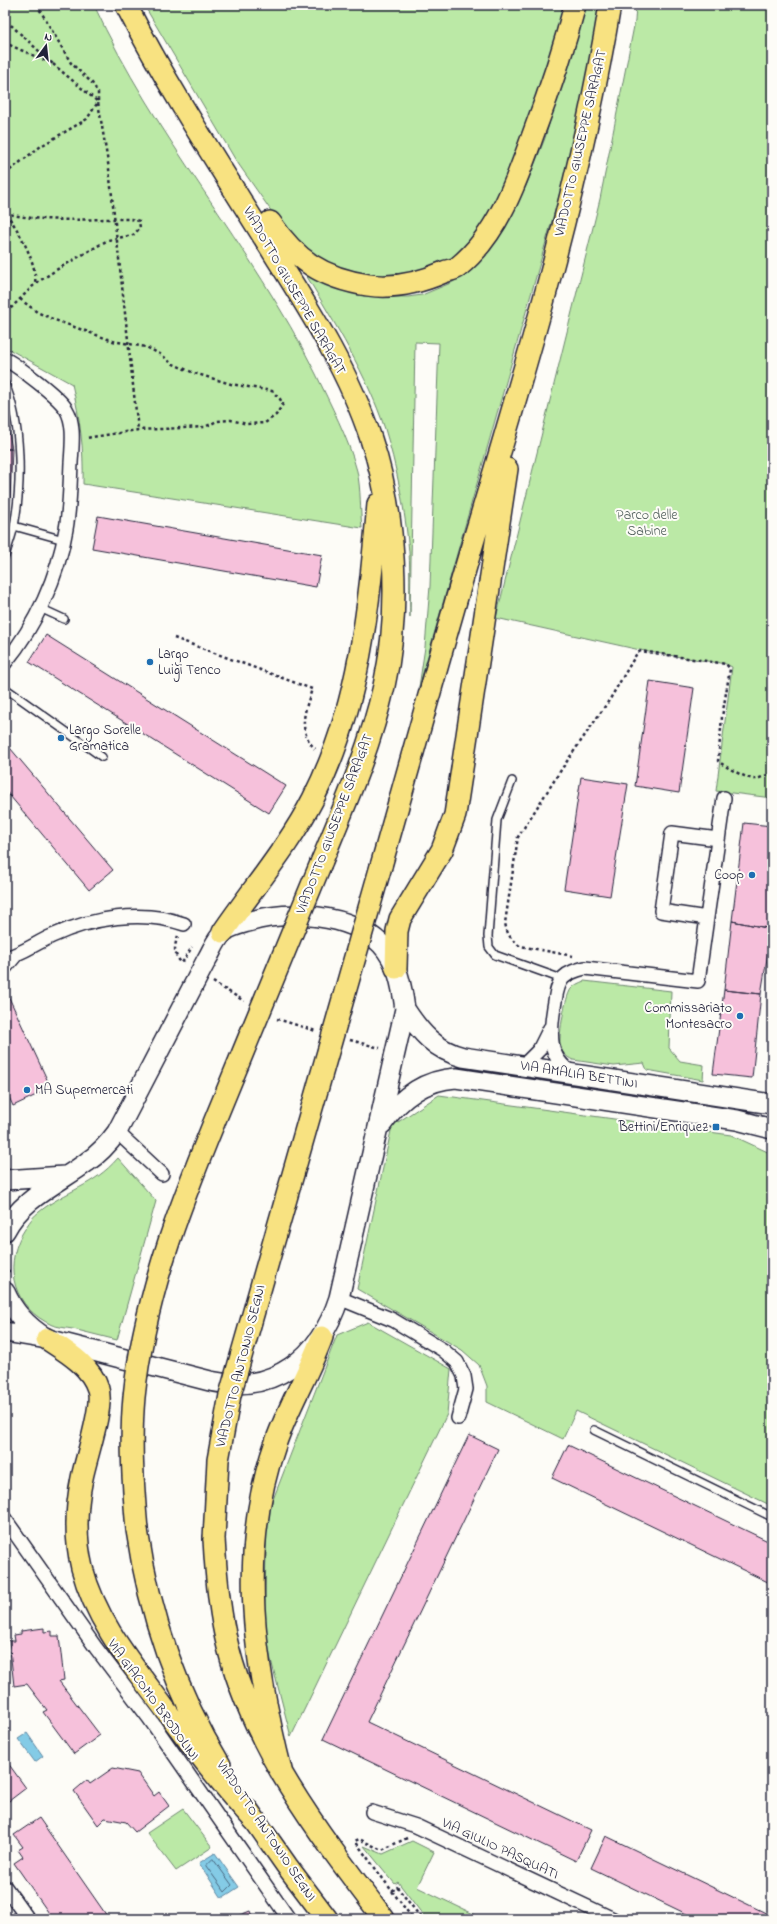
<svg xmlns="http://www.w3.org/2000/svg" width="777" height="1924" font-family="'Indie Flower',sans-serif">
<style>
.green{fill:#bbe9a6;stroke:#6e8670}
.water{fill:#84cbe6;stroke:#5d87a2}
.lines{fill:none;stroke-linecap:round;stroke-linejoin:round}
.shore{stroke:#49667f;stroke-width:1}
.building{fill:#f6c1db;stroke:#22223b}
.lane-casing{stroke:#22223b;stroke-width:10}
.street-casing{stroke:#22223b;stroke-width:16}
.secondary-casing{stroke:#22223b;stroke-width:22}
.primary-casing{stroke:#22223b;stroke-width:24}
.path{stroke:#22223b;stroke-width:2.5;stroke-dasharray:3 3;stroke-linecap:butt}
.lane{stroke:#fdfcf7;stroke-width:7}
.street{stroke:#fdfcf7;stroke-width:13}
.secondary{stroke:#fdfcf7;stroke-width:19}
.primary{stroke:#f8e281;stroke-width:21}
.primary-bridge-casing{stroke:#22223b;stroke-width:24;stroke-linecap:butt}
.primary-bridge{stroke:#f8e281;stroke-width:21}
.poi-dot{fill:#1f6fb2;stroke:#fdfcf7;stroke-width:1.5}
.labels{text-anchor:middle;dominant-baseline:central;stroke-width:4;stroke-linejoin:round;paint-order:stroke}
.street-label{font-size:14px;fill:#22223b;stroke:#fdfcf7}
.park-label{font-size:14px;fill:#505e5b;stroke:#fdfcf7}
.poi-label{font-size:14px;fill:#22223b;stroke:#fdfcf7;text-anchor:start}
</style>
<rect width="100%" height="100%" fill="#fdfcf7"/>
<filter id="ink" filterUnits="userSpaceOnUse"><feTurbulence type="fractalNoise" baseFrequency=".025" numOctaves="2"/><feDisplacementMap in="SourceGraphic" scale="8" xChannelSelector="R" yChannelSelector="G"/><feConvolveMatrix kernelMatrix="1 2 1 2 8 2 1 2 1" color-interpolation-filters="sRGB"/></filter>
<g filter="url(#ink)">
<path class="green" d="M5,5H94C154,136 252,246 316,374C331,406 348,437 357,471C361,489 360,510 362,528L83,484C84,448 80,419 72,384L5,347Z
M144,5H568L520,159L496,206L458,255L438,268L385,281L319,262L281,225L235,159Z
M583,5H600L593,54L569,161L419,687L425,647L430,586L439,343L415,342L410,617C409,592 411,566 408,542C404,504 396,465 385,429C367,375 335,324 306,275L331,286L364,296L408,297L422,295L453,282L471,267L506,223L526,186L545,138Z
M636,5H772V798L716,791L732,667L726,664L649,652L496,618L600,199L635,21Z
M584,981L671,991L669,1048L680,1061L704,1065L703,1080L647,1070L644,1063L614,1066L573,1060C566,1057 561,1052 560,1044C559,1034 565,997 571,989C574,985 579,983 584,981Z
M439,1095L731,1135L772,1154V1506L576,1411L563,1439L487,1402V1386L479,1365L462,1350L357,1289L392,1126Z
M118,1158L156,1201L117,1340C102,1336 88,1333 73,1329C66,1328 58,1327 52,1325C14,1308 3,1269 22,1234C27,1226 31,1218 39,1212C66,1190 93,1187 118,1158Z
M368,1322L451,1369L447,1414L291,1737L264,1633L267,1515L337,1335Z
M183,1809L212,1847L176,1871L147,1833Z
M412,1841L434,1852L417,1887L484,1919H426L398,1882L395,1884L364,1846L383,1854Z"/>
<path class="water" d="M27,1733L43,1756L35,1762L18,1739Z
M215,1853L239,1887L222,1898L199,1863Z"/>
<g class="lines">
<path class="shore" d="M213,1859L232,1885L225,1892L206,1866Z"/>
</g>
<path class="building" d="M5,411L12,449H5Z
M5,449H12L10,500H5Z
M5,500H10L5,524Z
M98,516L322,555L316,587L92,548Z
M46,635L286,786L269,813L29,662Z
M650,681L694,688L679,793L635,786Z
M5,742L113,870L89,890L5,790Z
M581,777L628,784L610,896L564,889Z
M744,823L772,826V929L732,921Z
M732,921L772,929L761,994L724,990Z
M5,989L51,1088L13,1106L5,1088Z
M724,990L761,994L752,1078L713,1074Z
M469,1435L498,1449L367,1722L591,1830L576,1861L323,1739Z
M568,1445L772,1543V1584L552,1478Z
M44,1628V1632L52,1631V1636H59L64,1680L59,1681L100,1735L74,1754L43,1712L47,1710L27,1684L14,1686L9,1641H15L14,1635L21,1634V1631Z
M5,1759L26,1788L5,1804Z
M113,1768L138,1773L154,1796L159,1792L169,1806L135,1832L126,1822L105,1818L98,1825L74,1791L87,1780L90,1784Z
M39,1818L107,1916L103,1919H72L71,1918L53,1919L14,1863L23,1857L18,1850L23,1847L14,1835Z
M606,1836L772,1916V1919H697L591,1868Z
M250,1911L253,1919H230Z"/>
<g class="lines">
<defs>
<path id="lane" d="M5,384C22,423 22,485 14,526C12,536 8,546 5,556
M14,526L64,540
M40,608L64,619
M5,688L102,757
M512,781L497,820L488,936L489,947L495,955L562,979
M594,1430L772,1517"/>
<path id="street" d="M5,359C19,367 58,396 66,409C75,423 72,446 71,463C70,485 70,507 66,529C58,577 36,625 5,663
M707,918L661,911L672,833L718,839
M5,958C22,954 36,943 52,936C91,918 142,909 184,924
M5,968L15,956
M523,1066L539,1050L550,1028
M573,1073C547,1059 550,1032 554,1007C556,997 556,986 563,978C569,972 577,970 585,968L698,981L724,798
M117,1132L162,1174
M339,1298L393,1320L443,1350L457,1362L464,1376L466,1389L458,1418
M5,1519L96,1648L149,1718L289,1919
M372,1812L416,1826L613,1919
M5,1887L28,1919"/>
<path id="secondary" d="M405,1009C420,1032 435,1050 463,1057L772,1104
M382,1124C400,1098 423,1080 456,1078L737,1120L772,1129
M5,1180L64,1176
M5,1231C21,1199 59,1183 87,1162C99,1154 109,1143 117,1132L207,959C212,951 216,939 223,933C228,927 241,924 248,922C288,910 350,913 381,944C398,962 402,987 405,1009L339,1298C320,1357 274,1395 210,1381L47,1339L5,1332
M5,1292C13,1311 28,1327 46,1338"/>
<path id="primary" d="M126,5C171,93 226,176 278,260C314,317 350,375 371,439C396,513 401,610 384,686C370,748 345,805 321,863
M270,222C296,260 322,278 368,285C395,289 419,283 444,272C449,270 454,270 458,267C499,234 517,179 534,132C550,90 564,48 575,5
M381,866C412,757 442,647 474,539C527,363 580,187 610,5
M223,932C253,888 289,846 313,799C360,707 369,605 378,504
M396,968L397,931L400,919L442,850L455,815L507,469
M47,1339C67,1352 91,1366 98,1389C104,1407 86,1457 82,1478C76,1507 75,1539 82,1568C96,1621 130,1662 162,1705C192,1745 221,1784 255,1821
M137,1530C149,1613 177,1694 220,1765
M214,1539C216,1576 219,1612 228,1647C254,1750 321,1836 384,1919
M282,1774C254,1664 237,1552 276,1442C289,1405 309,1373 322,1337
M247,1809L287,1866L327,1919"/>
</defs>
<use href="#lane" class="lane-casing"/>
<use href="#street" class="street-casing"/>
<use href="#secondary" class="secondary-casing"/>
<use href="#primary" class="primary-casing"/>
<path class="path" d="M5,23L12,26L53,64L5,43
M53,64L98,102L109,169L138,430
M5,174L41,146L87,119L98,102V92L92,83L71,63L37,5
M5,213C47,224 89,218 131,219L139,221L140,228L133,235L108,240L56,270L35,284L5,314
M6,214C18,228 38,265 35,283
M20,299L37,312L55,320L113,341L146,347L162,355L171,363L194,373L231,384L272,391L280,399L283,404L276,415L265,423L247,424L231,420L217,421L205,427L138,430L86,438
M174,638L312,689C307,705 299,723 308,739C309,743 313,746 315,749
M178,936C174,946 173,955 182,963L192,947
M573,956L520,946C511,940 507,934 505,923L518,837L563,767L610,699L637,653L641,651L726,664L730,669L722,717L718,761C724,766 748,780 756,779C761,778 767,775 772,773
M213,982L244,1001
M277,1019L316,1031
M350,1040L380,1048
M7,1271H10
M407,1838L382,1850L359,1839L355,1841L392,1891L397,1887L422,1919
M392,1891L413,1919"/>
<use href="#lane" class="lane"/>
<use href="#street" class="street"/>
<use href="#secondary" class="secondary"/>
<use href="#primary" class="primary"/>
<defs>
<path id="primary-bridge" d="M137,1530C133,1485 130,1441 134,1397C145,1289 186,1190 227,1091C258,1015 290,940 321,863
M214,1539L218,1460L230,1395L381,866"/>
</defs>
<use href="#primary-bridge" class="primary-bridge-casing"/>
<use href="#primary-bridge" class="primary-bridge"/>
</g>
</g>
<g class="poi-dot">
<circle cx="150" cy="662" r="4"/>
<circle cx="61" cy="738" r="4"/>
<circle cx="752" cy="875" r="4"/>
<circle cx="740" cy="1016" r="4"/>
<circle cx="27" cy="1090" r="4"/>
<rect x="712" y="1123" width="8" height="8" rx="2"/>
</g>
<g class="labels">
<g class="street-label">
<text transform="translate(581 143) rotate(-77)">VIADOTTO GIUSEPPE SARAGAT</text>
<text transform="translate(294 291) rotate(60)">VIADOTTO GIUSEPPE SARAGAT</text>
<text transform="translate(335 824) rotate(-69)">VIADOTTO GIUSEPPE SARAGAT</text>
<text transform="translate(579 1075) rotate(9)">VIA AMALIA BETTINI</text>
<text transform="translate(241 1366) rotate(-76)">VIADOTTO ANTONIO SEGNI</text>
<text transform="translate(153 1700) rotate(54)">VIA GIACOMO BRODOLINI</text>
<text transform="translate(266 1831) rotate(56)">VIADOTTO ANTONIO SEGNI</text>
<text transform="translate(500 1849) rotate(25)">VIA GIULIO PASQUATI</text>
</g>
<g class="park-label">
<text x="647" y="515">Parco delle<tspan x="647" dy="16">Sabine</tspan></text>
</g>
<g class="poi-label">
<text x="158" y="654">Largo<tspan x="158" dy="16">Luigi Tenco</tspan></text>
<text x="69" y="730">Largo Sorelle<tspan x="69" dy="16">Gramatica</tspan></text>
<text x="744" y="875" text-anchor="end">Coop</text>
<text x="732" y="1008" text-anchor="end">Commissariato<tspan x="732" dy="16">Montesacro</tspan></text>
<text x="35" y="1090">MA Supermercati</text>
<text x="708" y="1127" text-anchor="end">Bettini/Enriquez</text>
</g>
</g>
<rect width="777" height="1924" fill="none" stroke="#fdfcf7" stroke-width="20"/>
<rect x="10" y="10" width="757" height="1904" fill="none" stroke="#22223b" stroke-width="1.5" filter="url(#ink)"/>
<g transform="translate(46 46) rotate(15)" stroke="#fdfcf7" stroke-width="3" paint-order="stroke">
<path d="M0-3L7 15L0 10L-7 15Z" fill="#22223b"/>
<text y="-6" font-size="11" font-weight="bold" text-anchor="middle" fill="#22223b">N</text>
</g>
</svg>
